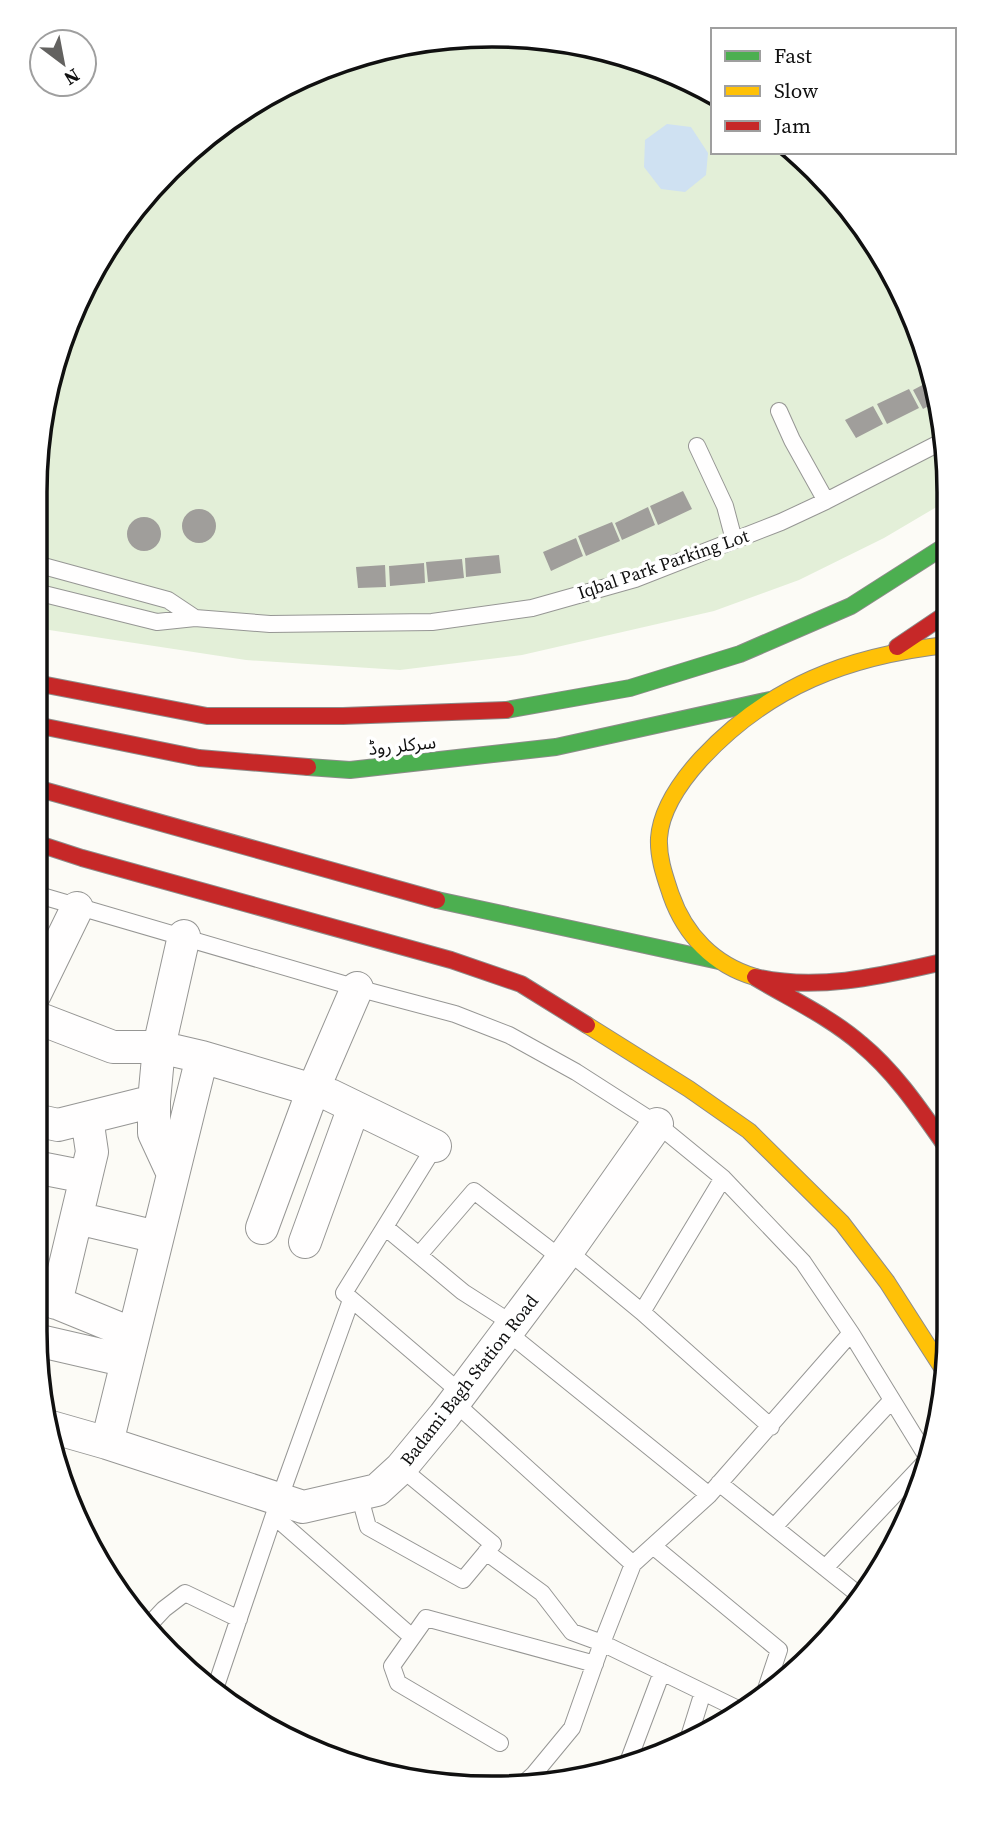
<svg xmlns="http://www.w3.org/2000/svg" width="984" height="1823" font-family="'Source Serif 4','Noto Sans Arabic',serif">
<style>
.green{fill:#e3efd8}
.water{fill:#cfe1f2}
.building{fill:#a09e9b}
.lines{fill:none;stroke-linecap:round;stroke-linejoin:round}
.lane-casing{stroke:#969694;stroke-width:18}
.street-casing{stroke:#969694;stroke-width:34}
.fast-casing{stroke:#8d8c8a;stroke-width:18}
.slow-casing{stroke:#8d8c8a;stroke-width:18}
.jam-casing{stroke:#8d8c8a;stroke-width:18}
.lane{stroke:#fffefe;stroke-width:16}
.street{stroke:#fffefe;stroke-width:32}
.fast{stroke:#4caf50;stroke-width:16}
.slow{stroke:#ffc107;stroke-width:16}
.jam{stroke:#c62828;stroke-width:16}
.labels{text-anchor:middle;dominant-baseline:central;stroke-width:7;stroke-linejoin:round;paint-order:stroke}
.street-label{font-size:18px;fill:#101010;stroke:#fff}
.rim{fill:none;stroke:#101010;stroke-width:3.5}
</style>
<rect width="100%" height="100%" fill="#fcfbf6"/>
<path class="green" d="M462,36L551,39L639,59L713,93V152H794L815,169L872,238L925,345L945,433V502L884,538L799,580L714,611L522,655L400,670L246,660L36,628V463L51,373L96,264L148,191L213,130L290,82L373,51Z"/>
<path class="water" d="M667,124L691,127L708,153L706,175L685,192L661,189L644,167L645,140Z"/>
<path class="building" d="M930,381L938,401L923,409L913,390Z
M909,389L919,408L887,424L877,404Z
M873,406L883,424L856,438L845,420Z
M683,491L692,509L658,525L650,506Z
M648,507L655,525L622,540L615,523Z
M182 526a17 17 0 1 1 34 0a17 17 0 1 1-34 0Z
M127 534a17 17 0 1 1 34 0a17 17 0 1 1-34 0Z
M612,522L620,541L586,556L578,536Z
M576,538L583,556L551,571L543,552Z
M499,555L501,573L466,577L465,558Z
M462,559L464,578L428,582L426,562Z
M424,563L425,583L390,586L389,566Z
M385,565L386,587L358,588L356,567Z"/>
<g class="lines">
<defs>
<path id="lane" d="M779,411L792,440L826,501
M697,446L725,506L734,540
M36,564L168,600L195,618
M36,592L157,622L195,618L270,624L432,622L532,608L635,579L781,522L826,501L945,440
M35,894L357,988L455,1014L509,1035L576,1072L657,1124L723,1178L803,1262L851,1333L929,1460
M435,1146L344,1293L461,1393
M385,1227L463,1292L513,1324
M568,1251L642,1312L771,1427
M419,1255L474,1191L562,1259
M642,1312L723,1178
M507,1332L709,1495
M454,1402L633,1564
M719,1483L859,1595
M359,1494L368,1527L463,1580L493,1544L401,1468
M274,1516L412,1637
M774,1527L892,1400
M653,1546L779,1650L765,1692
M486,1552L542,1593L572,1632L602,1643L738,1709
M825,1568L928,1459
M148,1626L164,1609L185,1593L239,1619
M215,1689L279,1500L351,1300
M688,1740L703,1692
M500,1743L398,1683L392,1666L426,1618L595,1664
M628,1762L662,1672
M520,1787L534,1774L572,1728L602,1643L633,1564L709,1495L851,1333"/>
<path id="street" d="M35,994L77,908
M35,1017L113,1047H159L202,1057L330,1095L435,1146
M35,1120L58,1125L154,1101
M35,1167L86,1177
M173,1174L154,1133V1101L159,1047L184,936
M77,1218L157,1237
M262,1228L313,1090L357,988
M305,1242L354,1107
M35,1294L133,1334
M56,1303L92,1152L87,1118
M36,1340L127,1361
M51,1427L107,1443L303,1507L377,1490L401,1468L444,1416L562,1259L657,1124
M107,1443L202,1057"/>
<path id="fast" d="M506,710L630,688L740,654L851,606L945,546
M308,767L350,770L556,747L770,700
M437,900L719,961"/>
<path id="slow" d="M755,977C714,965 685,935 671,895C665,877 658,858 659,838C661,809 682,780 701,759C769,686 848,656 946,645
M587,1025L689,1089L749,1131L842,1223L887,1282L946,1374"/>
<path id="jam" d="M897,647L946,614
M36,683L207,716H343L506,710
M36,725L199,758L308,767
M36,788L437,900
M36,843L82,858L451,960L521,984L587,1025
M755,977C819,992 885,975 947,961
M756,978C791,999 830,1017 861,1044C896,1073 921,1111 947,1148"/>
</defs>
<use href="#lane" class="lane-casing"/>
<use href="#street" class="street-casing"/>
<use href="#fast" class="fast-casing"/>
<use href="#slow" class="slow-casing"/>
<use href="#jam" class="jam-casing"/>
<use href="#lane" class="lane"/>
<use href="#street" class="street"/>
<use href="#fast" class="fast"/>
<use href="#slow" class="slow"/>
<use href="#jam" class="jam"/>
</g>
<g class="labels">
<g class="street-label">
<text transform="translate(663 564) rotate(-19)">Iqbal Park Parking Lot</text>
<text transform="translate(402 745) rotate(-6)">سرکلر روڈ</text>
<text transform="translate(469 1380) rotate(-52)">Badami Bagh Station Road</text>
</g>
</g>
<path d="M0 0H984V1823H0ZM492 47H492A445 445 0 0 1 937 492V1331A445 445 0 0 1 492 1776H492A445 445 0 0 1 47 1331V492A445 445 0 0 1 492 47Z" fill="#fff" fill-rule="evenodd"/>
<path class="rim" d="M492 47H492A445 445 0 0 1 937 492V1331A445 445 0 0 1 492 1776H492A445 445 0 0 1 47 1331V492A445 445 0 0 1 492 47Z"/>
<rect x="711" y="28" width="245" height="126" fill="#ffffff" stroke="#9f9f9f" stroke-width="2"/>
<rect x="725" y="51" width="35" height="10" fill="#4caf50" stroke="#9f9f9f" stroke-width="2"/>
<text x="774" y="63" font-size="21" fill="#101010">Fast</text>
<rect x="725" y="86" width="35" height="10" fill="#ffc107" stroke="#9f9f9f" stroke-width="2"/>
<text x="774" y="98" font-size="21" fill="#101010">Slow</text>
<rect x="725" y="121" width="35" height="10" fill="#c62828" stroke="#9f9f9f" stroke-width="2"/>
<text x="774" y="133" font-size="21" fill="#101010">Jam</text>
<g transform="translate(63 63) rotate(148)"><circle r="33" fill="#ffffff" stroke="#9f9f9f" stroke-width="2"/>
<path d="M0-5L12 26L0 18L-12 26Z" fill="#636260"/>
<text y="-10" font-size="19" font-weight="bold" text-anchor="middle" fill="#101010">N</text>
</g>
</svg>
